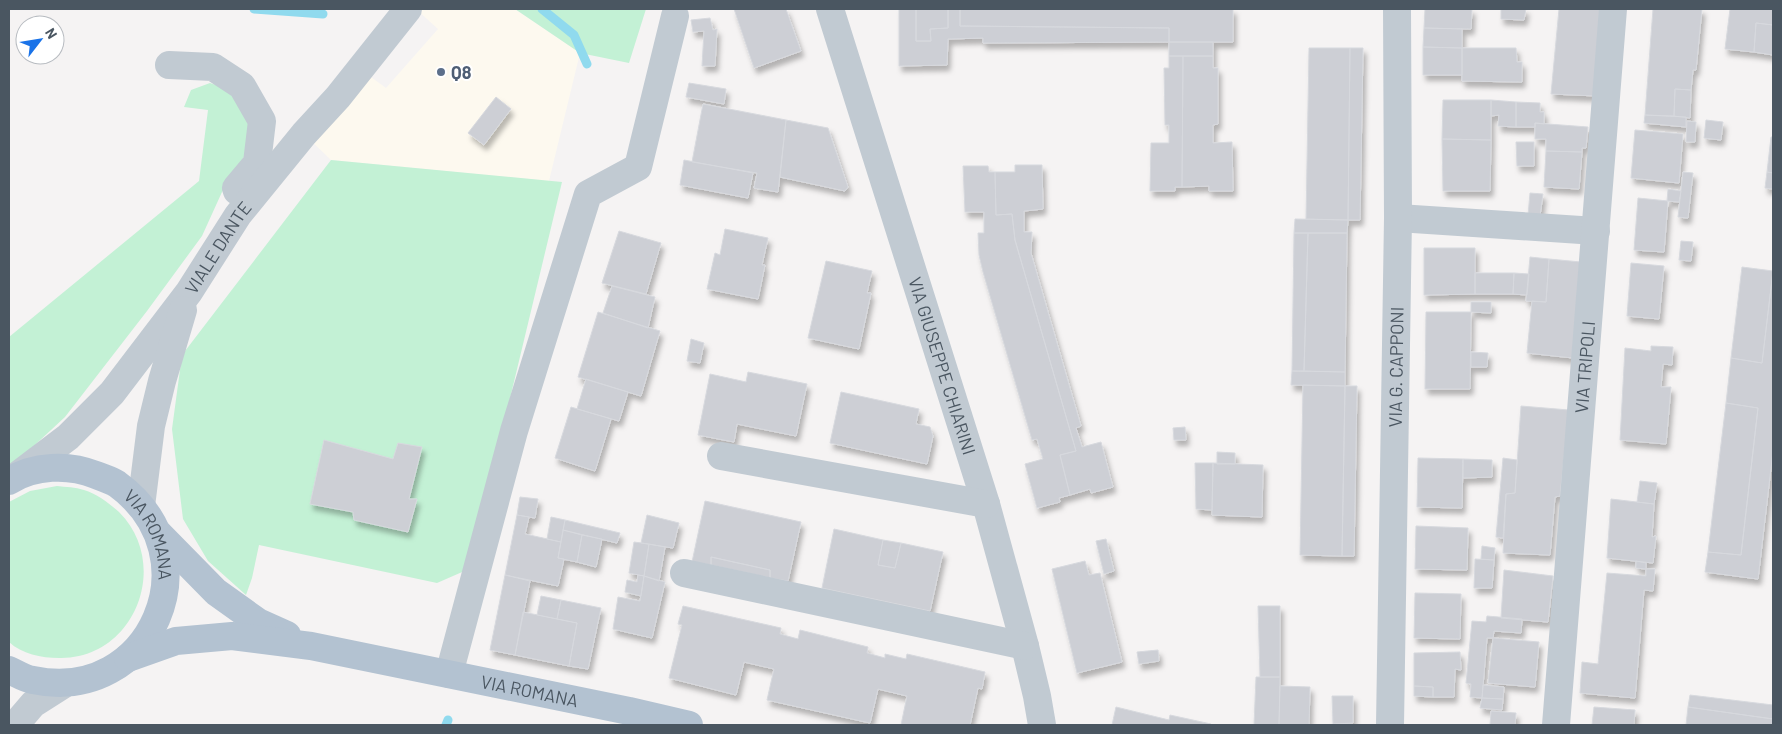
<svg xmlns="http://www.w3.org/2000/svg" width="1782" height="734" font-family="Barlow,sans-serif">
<style>
.commercial{fill:#fdf9ef}
.green{fill:#c3f1d5}
.lines{fill:none;stroke-linecap:round;stroke-linejoin:round}
.stream{stroke:#90daee;stroke-width:9}
.building{fill:#cdcfd5;stroke:#d7d9de;filter:url(#shadow)}
.minor{stroke:#c1cad2;stroke-width:28}
.major{stroke:#b3c2d1;stroke-width:28}
.service-dot{fill:#5c6f8a;stroke:#fff;stroke-width:2}
.labels{text-anchor:middle;dominant-baseline:central;stroke-width:4;stroke-linejoin:round;paint-order:stroke}
.service-label{font-size:18px;font-weight:bold;fill:#4e5e75;stroke:#fff;text-anchor:start}
.street-label{font-size:18px;fill:#4a5661;stroke:#fff}
</style>
<defs>
<filter id="shadow"><feDropShadow dx="3" dy="5.5" stdDeviation="2.5" flood-color="#0004"/></filter>
</defs>
<rect width="100%" height="100%" fill="#f5f3f3"/>
<path class="commercial" d="M416,9H515L580,53L549,181L331,160L304,134L360,69L386,88L438,29Z"/>
<path class="green" d="M515,9H646L629,63L580,53Z
M210,83L234,91L250,123L247,152L222,192L202,236L147,311L65,417L9,469V337L199,181L208,110L184,107L191,90Z
M331,160L562,182L469,569L437,583L259,545L252,578L246,595L208,561L183,519L172,429L182,355Z
M57,486C66,487 75,487 84,490C97,494 109,503 119,512C172,565 134,660 59,658C41,658 22,654 9,642V502L30,491Z"/>
<g class="lines">
<path class="stream" d="M254,9L323,14
M542,9L574,35L587,64
M446,725L448,720"/>
</g>
<path class="building" d="M734,9H786L801,51L754,68Z
M899,9H916V41H931L930,29L948,28V9H960V26L1169,28V42L983,43V38L948,39L947,65L899,66Z
M916,9H948V28L930,29L931,41H916Z
M960,9H1233V42H1169V28L960,26Z
M1425,9H1472L1471,29L1424,28Z
M1501,9H1526L1524,20L1501,19Z
M1559,9H1605L1597,96L1551,94Z
M1653,9H1702L1696,70H1693L1691,90L1675,89L1674,116L1645,115Z
M1730,9H1773V25L1756,23L1754,52L1725,49Z
M710,18L713,30L717,29L715,66H702L704,31L693,32L691,20Z
M1756,23L1773,25V55L1754,52Z
M1424,28L1462,29V48L1423,47Z
M1169,42H1213V56H1169Z
M1423,47L1462,48V75H1423Z
M1309,48H1350L1348,220L1306,219Z
M1350,48H1363L1360,220H1348Z
M1462,48H1516L1517,62H1522V82L1462,81Z
M1169,56H1183L1182,187H1175V191H1150L1151,143H1169V125H1165L1164,68H1169Z
M1183,56H1213V68H1218V124L1213,125V143L1232,142L1233,191H1209V186L1182,187Z
M689,83L726,89L724,104L686,97Z
M1675,89L1691,90L1690,118L1674,116Z
M496,97L511,109L484,145L468,133Z
M1443,100H1491V140L1442,139Z
M1491,100L1516,102V127L1498,126L1499,115L1491,116Z
M1516,102L1540,103V112H1544V124L1535,123V127H1516Z
M703,104L786,120L778,192L754,188L757,173L692,162Z
M1645,115L1686,117V127L1644,123Z
M786,120L828,128L848,187L845,191L780,177Z
M1706,120L1723,122L1721,140L1704,138Z
M1687,121L1696,122L1695,142H1686Z
M1535,123L1588,127L1586,148H1582V152L1546,151V139H1535Z
M1635,130L1683,134L1679,183L1631,178Z
M1771,137H1773V173L1767,172Z
M1442,139L1491,140L1490,191H1443Z
M1516,142H1534V166H1517Z
M1546,151L1582,152L1579,189L1544,187Z
M684,160L753,173L748,198L680,185Z
M1015,165H1042L1043,209L1024,211V232H1032L1031,253L1081,426L1076,428L1082,447L1101,442L1113,487L1091,493L1090,489L1070,495L1060,455L1076,451L1015,240L1012,214L996,215L995,172H1015Z
M963,166H988L989,172H995L996,215L1012,214L1015,240L1076,451L1060,455L1070,495L1059,498L1060,502L1037,508L1025,464L1043,459L1037,439L1032,440L983,272L979,255L978,233H984V212H965Z
M1683,172L1693,173L1688,218L1678,217Z
M1767,172L1773,173V189L1765,188Z
M1668,189L1681,191L1679,202L1667,201Z
M1530,193L1543,194L1540,216L1528,215Z
M1638,198L1668,201L1664,252L1634,250Z
M1295,219L1348,220L1347,233H1294Z
M725,229L768,238L762,265H765L758,299L707,289L715,253L720,255Z
M619,231L661,243L646,294L602,283Z
M1294,233H1308L1304,371H1292Z
M1308,233H1347L1345,372L1304,371Z
M1681,241L1693,242L1691,261L1679,260Z
M1424,248H1475V294L1424,295Z
M1530,257L1549,259L1546,302L1526,301Z
M1549,259L1581,262L1573,358L1527,353L1532,301L1546,302Z
M826,261L872,271L867,293H871L859,349L808,338Z
M1631,263L1664,266L1659,319L1627,316Z
M1742,267L1773,271L1762,363L1731,358Z
M1773,271V451L1758,579L1705,572L1708,552L1741,555L1758,408L1726,403L1731,358L1762,363Z
M1475,273H1514L1513,294H1475Z
M1514,273L1529,274L1527,295L1513,294Z
M612,286L655,297L648,328L603,313Z
M1471,302H1491V313L1471,312Z
M598,312L660,331L641,396L578,377Z
M1426,312H1471L1470,389H1425Z
M691,339L704,343L700,363L687,361Z
M1651,346L1673,347L1672,365L1663,364L1661,387H1671L1666,444L1620,440L1625,348L1651,351Z
M1471,352L1488,353L1487,367H1471Z
M1292,371L1345,372V386L1291,385Z
M748,372L807,384L796,436L737,424L734,442L698,435L710,374L746,382Z
M586,379L628,392L619,421L577,409Z
M1303,385L1345,386L1342,556L1300,555Z
M1345,386H1357L1354,556H1342Z
M841,392L919,409L916,424L930,427L933,436L927,464L830,443Z
M1726,403L1758,408L1741,555L1708,552Z
M1521,406L1569,410L1560,496L1555,497L1550,555L1503,553L1506,494L1515,493Z
M571,407L611,419L595,471L555,458Z
M1185,427L1186,440H1174L1173,428Z
M324,440L393,459L398,443L422,447L409,499H417L408,532L354,520L353,512L310,504Z
M1217,452L1235,453V464H1217Z
M1418,458L1463,459L1462,508L1417,507Z
M1503,458L1517,460L1515,493L1506,494L1503,538L1496,537Z
M1463,459L1492,460V477L1463,478Z
M1195,463H1213L1212,510L1196,509Z
M1213,463L1263,465L1262,517L1212,515Z
M1640,481L1657,483L1654,504L1637,502Z
M520,497L538,499L535,518L517,515Z
M1611,499L1654,504L1652,537L1656,536L1653,563L1607,558Z
M705,501L801,522L788,581L770,578V570L711,557V565L692,562Z
M517,515L529,517L525,534L561,542L558,558L564,559L558,586L505,575Z
M647,515L679,523L673,548L641,543Z
M551,517L565,520L561,542L547,539Z
M565,520L620,533L617,543L563,530Z
M1416,526L1468,528L1467,570L1415,569Z
M834,529L883,540L878,565L895,568L901,543L943,552L930,611L822,588Z
M563,530L582,535L577,562L558,558Z
M582,535L602,539L596,567L577,562Z
M1106,539L1114,571L1104,574L1096,541Z
M883,540L901,543L895,568L878,565Z
M634,542L649,544L644,576L629,573Z
M649,544L665,547L659,581L644,576Z
M1482,546L1495,548L1494,560L1481,559Z
M711,557L770,570V578L711,565Z
M1475,559L1494,560L1492,588H1474Z
M1085,561L1089,575L1100,573L1122,662L1077,673L1052,569Z
M1636,561L1646,563V569L1636,568Z
M1646,569H1655L1653,591L1644,590L1635,698L1580,693L1582,662L1598,664L1607,573L1646,576Z
M1504,570L1553,576L1548,622L1501,618Z
M505,575L530,581L515,655L490,650Z
M638,575L644,576L641,596L625,592L627,580L637,582Z
M644,576L665,582L652,638L613,629L618,597L640,601Z
M1415,593L1461,594L1460,639L1414,638Z
M541,596L561,600L557,619L537,615Z
M561,600L601,608L588,669L569,666L577,623L557,619Z
M683,606L781,628L780,634L798,639L800,630L868,647L867,653L885,658V654L906,659L907,654L985,672L982,689L978,688L970,725H901L907,696L878,689L870,723L767,700L774,669L744,662L736,695L669,678L682,625L678,624Z
M1258,606H1280V677H1260Z
M523,612L577,623L569,666L515,655Z
M1487,616L1522,619L1521,633L1494,631L1493,638H1487L1482,698L1470,697L1471,684L1466,683L1472,621L1486,622Z
M1493,638L1539,642L1535,687L1488,683Z
M1158,650L1159,661L1139,664L1137,652Z
M1460,652L1461,670L1455,669L1454,697H1433V687L1414,686V653Z
M1256,677H1280L1279,725H1254Z
M1483,685L1504,687L1503,699L1482,698Z
M1280,686L1310,687L1309,725H1279Z
M1414,686L1433,687V697L1414,696Z
M1690,695L1773,705V719L1688,707Z
M1332,696H1353V723L1333,724Z
M1482,698L1503,699L1502,710L1480,708Z
M1116,707L1169,720L1170,715L1211,724V725H1112Z
M1594,707L1635,710L1634,725H1592Z
M1688,707L1773,719V725H1686Z
M1491,711L1516,713L1515,725H1490Z"/>
<g class="lines">
<g class="minor">
<path id="s1" d="M830,9L986,504L1025,646L1037,696L1042,725"/>
<path d="M169,65L213,67L242,86L262,121L257,163L236,188L237,191"/>
<path d="M1398,218L1596,231"/>
<path d="M721,456L986,504"/>
<path id="s2" d="M18,475L68,437L112,393L189,292L238,215L304,134L338,97L408,9"/>
<path d="M141,506L151,426L162,381L183,310"/>
<path d="M684,573L1025,646"/>
<path d="M449,674L514,431L588,194L638,167L675,16"/>
<path d="M15,725L33,704L66,683"/>
<path id="s3" d="M1390,725L1398,218L1397,9"/>
<path id="s4" d="M1556,725L1613,9"/>
</g>
<g class="major">
<path id="s5" d="M9,481C34,465 69,464 96,475C103,478 111,480 117,484C216,556 151,705 33,680C25,679 16,673 9,670"/>
<path d="M159,534L216,592L258,622L287,635"/>
<path id="s6" d="M128,658L176,641L232,636L311,646L629,711L689,725"/>
</g>
</g>
<circle class="service-dot" cx="441" cy="72" r="5"/>
<g class="labels">
<g class="service-label">
<text x="451" y="72">Q8</text>
</g>
<g class="street-label">
<text stroke="none"><textPath href="#s2" startOffset="305">VIALE DANTE</textPath></text>
<text stroke="none"><textPath href="#s1" startOffset="374">VIA GIUSEPPE CHIARINI</textPath></text>
<text stroke="none"><textPath href="#s3" startOffset="358">VIA G. CAPPONI</textPath></text>
<text stroke="none"><textPath href="#s4" startOffset="359">VIA TRIPOLI</textPath></text>
<text stroke="none"><textPath href="#s5" startOffset="176">VIA ROMANA</textPath></text>
<text stroke="none"><textPath href="#s6" startOffset="410">VIA ROMANA</textPath></text>
</g>
</g>
<rect width="1782" height="734" fill="none" stroke="#4a5661" stroke-width="20"/>
<g transform="translate(40 40) rotate(59)"><circle r="24" fill="#ffffff" stroke="#b7bbc0"/>
<path d="M0-4L9 19L0 12L-9 19Z" fill="#1a73e8"/>
<text y="-8" font-size="14" font-weight="bold" text-anchor="middle" fill="#4a5661">N</text>
</g>
</svg>
